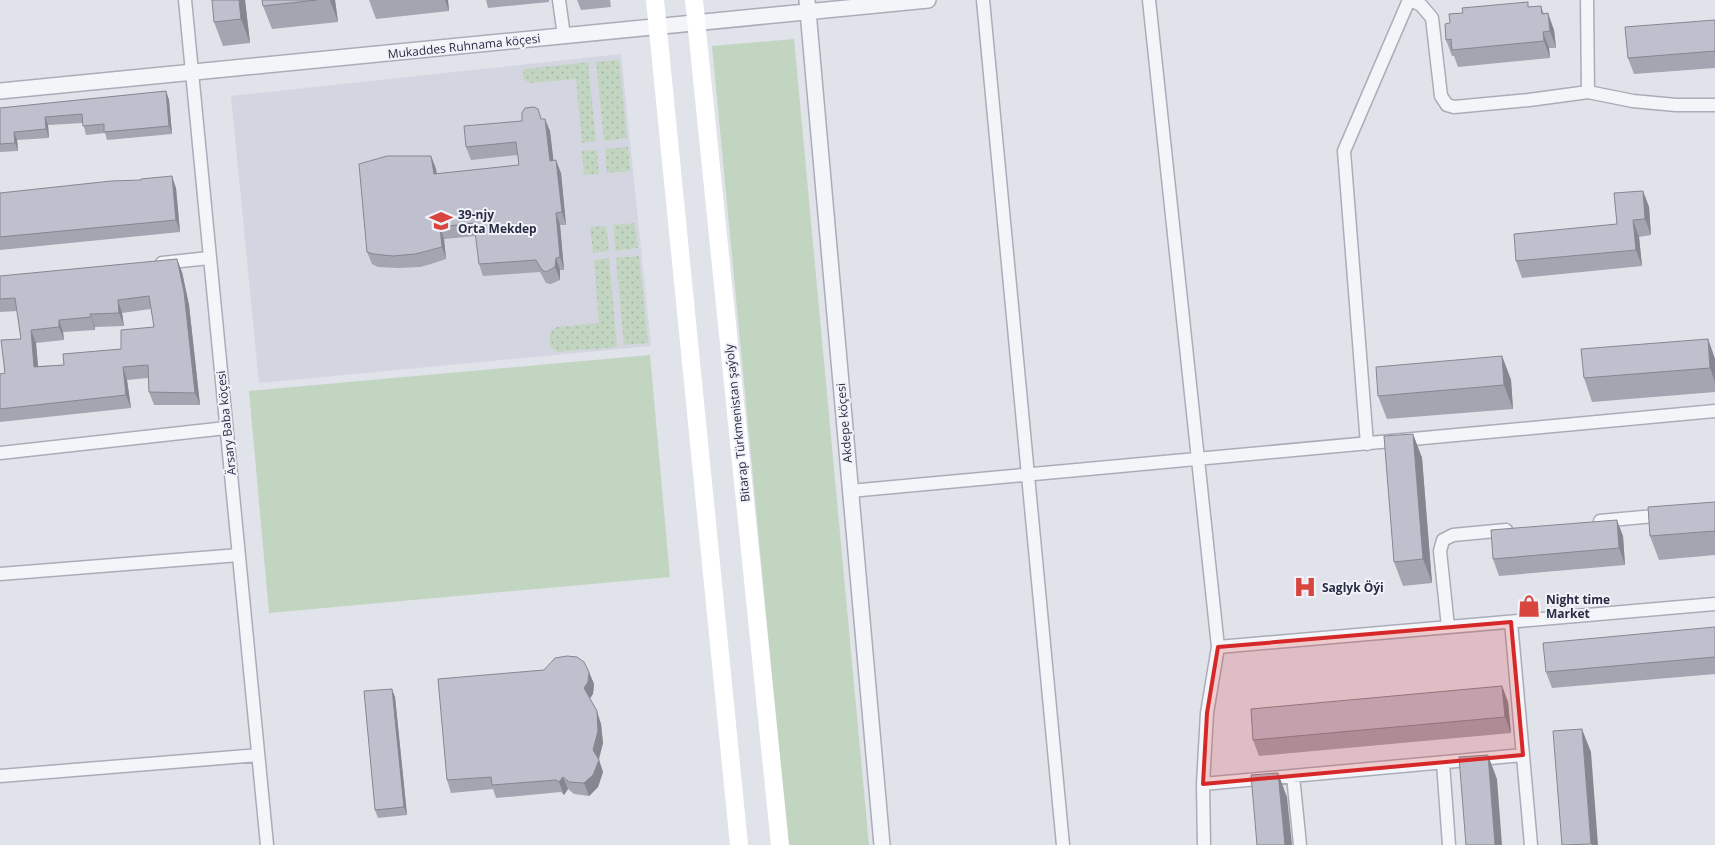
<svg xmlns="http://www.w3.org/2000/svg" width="1715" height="845" font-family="'Open Sans',sans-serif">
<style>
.built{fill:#d3d5e0}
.grass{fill:url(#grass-dots)}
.park{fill:#c2d5c1}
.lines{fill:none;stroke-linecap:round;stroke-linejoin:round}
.minor-casing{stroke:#aaacb9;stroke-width:15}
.tertiary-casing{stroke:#aaacb9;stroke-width:18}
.minor{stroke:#f4f5f8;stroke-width:12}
.tertiary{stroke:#f4f5f8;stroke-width:15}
.secondary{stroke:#fff;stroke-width:18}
.wall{fill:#a3a5b1;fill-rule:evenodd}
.shaded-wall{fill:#858690}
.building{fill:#bec0ce;stroke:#858690;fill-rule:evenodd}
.marked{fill:#d62828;fill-opacity:0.2;stroke:#d62828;stroke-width:4;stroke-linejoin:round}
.labels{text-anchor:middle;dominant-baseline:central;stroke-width:4;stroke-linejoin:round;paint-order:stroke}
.street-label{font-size:12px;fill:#282c44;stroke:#f1f2f8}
.poi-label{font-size:12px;font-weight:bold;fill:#282c44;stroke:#f1f2f8;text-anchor:start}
</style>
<defs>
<pattern id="grass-dots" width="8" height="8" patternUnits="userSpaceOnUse" patternTransform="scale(1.25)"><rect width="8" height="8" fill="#c2d5c1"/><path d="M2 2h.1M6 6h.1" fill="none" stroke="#a7b7a7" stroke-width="1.8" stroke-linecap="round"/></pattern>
</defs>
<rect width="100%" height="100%" fill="#e1e3eb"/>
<path class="built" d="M621,54L651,346L259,383L231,96Z"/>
<path class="grass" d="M619,60L627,138L604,141L596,62Z
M588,62L596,141L582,143L576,79L530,83L523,79V71L525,69Z
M628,147L630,171L607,173L605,149Z
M597,150L599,174L584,175L582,151Z
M635,223L638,248L616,251L613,225Z
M606,226L609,251L593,253L590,227Z
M639,256L648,343L624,345L616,258Z
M609,258L617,347L557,352C548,347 548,338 552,330L557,327L599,323L594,260Z"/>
<path class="park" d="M794,39L869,845H788L712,46Z
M650,355L670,577L269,613L249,391Z"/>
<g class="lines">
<defs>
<path id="minor" d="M185,0L267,845
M559,0L564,36
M983,0L1063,845
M1149,0L1218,647L1715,604
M1410,0L1421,5L1432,18L1441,96L1447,105L1454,107L1529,100L1588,92
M1587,0L1588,92L1633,101L1676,105H1715
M162,263L209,258
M1367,444L1344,151L1409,0
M0,453L226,428
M850,491L1715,411
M1600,521L1665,515
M0,574L239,555
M1511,622L1531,845
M1448,627L1440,551L1443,540L1453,535L1506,530
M1443,763L1449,845
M0,776L258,755
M1293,776L1300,845
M1203,784L1523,755
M1204,845L1203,784L1207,713L1218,647"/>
<path id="tertiary" d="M807,0L882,845
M0,91L928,0"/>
</defs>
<use href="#minor" class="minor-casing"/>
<use href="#tertiary" class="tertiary-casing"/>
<use href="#minor" class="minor"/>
<use href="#tertiary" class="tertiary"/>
<path class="secondary" d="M655,0L739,845
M694,0L780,845"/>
</g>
<path class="wall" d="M245,0L250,43L223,46L214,22Z
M262,0H335L338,22L272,29L263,6Z
M369,0H448L449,11L376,19Z
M486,0H549V2L488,8Z
M577,0H610L611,7L581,10Z
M1541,6L1544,14L1554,30L1556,48H1549L1550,58L1458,67L1454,56H1452L1446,40L1450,23L1529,7Z
M1715,20V68L1634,74L1628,58Z
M166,91L169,100L172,134L107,140L105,133L86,135L83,123L48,125L49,138L17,140L18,151L0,152V108Z
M538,109L541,119L550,131L553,161L561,173L566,225H560L564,270H560V280L551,284L546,283L540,272L483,276L479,264L476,236L444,239L446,259L431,264L420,267L398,268L378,267L372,264L367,252L431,156L436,169L437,174L519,165L518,155L471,160L466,147L522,121Z
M176,188L180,232L0,250V193Z
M1643,191L1649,207L1651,235L1639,237L1642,266L1522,278L1516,261L1617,224Z
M182,272L189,305L200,405H154L149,392L148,378L127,380L131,408L0,422V374L5,373L21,339L17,311L0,312V276ZM151,309L154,327L121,349L64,365L38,366L36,343L64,340L63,332L95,330V327L124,326L122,313Z
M1708,339L1715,359V392L1592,402L1584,378Z
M1502,356L1511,380L1513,409L1387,419L1378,396Z
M1413,434L1422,458L1432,583L1403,586L1394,562Z
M1715,502V555L1659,560L1650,536Z
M1623,536L1625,565L1499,576L1493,559Z
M1715,627V674L1552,688L1546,672Z
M589,672L594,684L593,694L590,699L601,724L603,743L599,760L603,772L598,787L589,796L574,794L568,789L564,795L561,792L496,798L493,789L451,793L447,780Z
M1502,686L1508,702L1511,733L1259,756L1253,740Z
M395,697L407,815L378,818L375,810Z"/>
<path class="shaded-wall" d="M239,0H245L250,43L241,19Z
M330,0H335L338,22Z
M445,0H448L449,11Z
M1548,13L1554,30L1556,48L1550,31Z
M1543,32L1549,48L1550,58L1544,41Z
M166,91L169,100L172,134L169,126Z
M45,117L48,125L49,138L46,129Z
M545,119L550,131L555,173L550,161Z
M14,132L17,140L18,151L15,143Z
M431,156L436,169L438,187L434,174Z
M556,160L561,173L566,225L562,212Z
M172,176L176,188L180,232L176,220Z
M1643,191L1649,207L1651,235L1645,219Z
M556,213L560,225L564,270L560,257Z
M1633,220L1639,237L1642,266L1636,250Z
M440,227L444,239L446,259L442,247Z
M556,258L560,270V280L555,267Z
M177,259L182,272L189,305L200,405L195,393Z
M118,300L122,313L124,326L119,313Z
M90,314L95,327V330L91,317Z
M59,320L63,332L64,340L59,327Z
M31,330L36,343L39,379L34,367Z
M1708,339L1715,359V382L1710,368Z
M1502,356L1511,380L1513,409L1504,385Z
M123,367L127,380L131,408L126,395Z
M1413,434L1422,458L1432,583L1423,559Z
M1617,520L1623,536L1625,565L1619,548Z
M589,672L594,684L593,694L588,700L584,688Z
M1502,686L1508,702L1511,733L1505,717Z
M392,689L395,697L407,815L404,807Z
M597,711L601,724L603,743L598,761L599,760L603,772L598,787L589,796L584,783Z
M1582,729L1591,752L1598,845H1592L1591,844Z
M1488,755L1497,779L1502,845H1495Z
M1278,773L1287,797L1292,845H1285Z
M563,777L568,789L564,795L559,782Z"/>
<path class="building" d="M212,0H239L241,19L214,22Z
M262,0H317L263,6Z
M1528,2V7L1541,6L1542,14L1548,13L1550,31L1543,32L1544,41L1452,50L1451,39L1446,40L1445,24L1450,23L1449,14L1463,13L1462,8Z
M1715,20V51L1628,58L1625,27Z
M166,91L169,126L104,132V124L83,126L82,114L45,117L46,129L14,132L15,143L0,144V108Z
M534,107L538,109L541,119H545L550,161L556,160L562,212L556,213L560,257L556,258L555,267L546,272L542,270L536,260L479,264L474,223L440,227L442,247L427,251L415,254L393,256L374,254L367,252L359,164L387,156H431L434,174L519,165L516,142L466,147L464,126L522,121V113L525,108Z
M172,176L176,220L0,237V193L111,181L141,180V179Z
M1643,191L1645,219L1633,220L1636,250L1516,261L1514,234L1617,224L1614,193Z
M177,259L184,292L195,393L149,392L148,365L123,367L126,395L0,409V374L5,373L1,340L21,339L15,298L0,299V276ZM149,296L154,327L121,330V349L63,354L64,365L34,367L31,330L59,327V320L91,317L90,314L119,313L118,300Z
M1708,339L1710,368L1584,378L1581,349Z
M1502,356L1504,385L1378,396L1376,367Z
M1413,434L1423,559L1394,562L1384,436Z
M1715,502V531L1650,536L1648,507Z
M1617,520L1619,548L1493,559L1491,530Z
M1715,627V657L1546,672L1543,643Z
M567,656L577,657L584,662L589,672L588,682L584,688L597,711L598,731L593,750L599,760L593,775L584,783L569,782L563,777L559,782L556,780L492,785L491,777L447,780L438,679L544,670L555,658Z
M1502,686L1505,717L1253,740L1251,709Z
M392,689L404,807L375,810L364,691Z
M1582,729L1591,844L1562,845L1553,731Z
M1488,755L1495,845H1466L1459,757Z
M1278,773L1285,845H1257L1251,775Z"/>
<path class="marked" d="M1511,622L1523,755L1203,784L1207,713L1218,647Z"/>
<defs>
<symbol id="school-bare" viewBox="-9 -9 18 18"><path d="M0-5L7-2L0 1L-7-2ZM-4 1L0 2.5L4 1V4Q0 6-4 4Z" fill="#d8453e" stroke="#f1f2f8" stroke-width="2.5" paint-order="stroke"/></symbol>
<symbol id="hospital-bare" viewBox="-9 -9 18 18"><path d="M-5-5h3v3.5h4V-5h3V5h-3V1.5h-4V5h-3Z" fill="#d8453e" stroke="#f1f2f8" stroke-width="2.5" paint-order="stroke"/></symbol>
<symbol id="shop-bare" viewBox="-9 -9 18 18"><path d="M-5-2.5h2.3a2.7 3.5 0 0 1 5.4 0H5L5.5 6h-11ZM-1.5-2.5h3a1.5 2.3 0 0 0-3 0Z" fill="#d8453e" stroke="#f1f2f8" stroke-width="2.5" paint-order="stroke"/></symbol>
</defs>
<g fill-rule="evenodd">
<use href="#school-bare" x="425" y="205" width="32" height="32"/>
<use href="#hospital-bare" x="1289" y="571" width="32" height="32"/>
<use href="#shop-bare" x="1513" y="590" width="32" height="32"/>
</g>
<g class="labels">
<g class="street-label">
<text transform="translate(464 46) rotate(-6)">Mukaddes Ruhnama köçesi</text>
<text transform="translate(226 423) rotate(-96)">Ärsary Baba köçesi</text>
<text transform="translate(737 423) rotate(-96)">Bitarap Türkmenistan şaýoly</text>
<text transform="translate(844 423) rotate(-95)">Akdepe köçesi</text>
</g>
<g class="poi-label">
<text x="458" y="214">39-njy<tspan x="458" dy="14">Orta Mekdep</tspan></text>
<text x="1322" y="587">Saglyk Öýi</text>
<text x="1546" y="599">Night time<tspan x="1546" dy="14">Market</tspan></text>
</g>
</g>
</svg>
